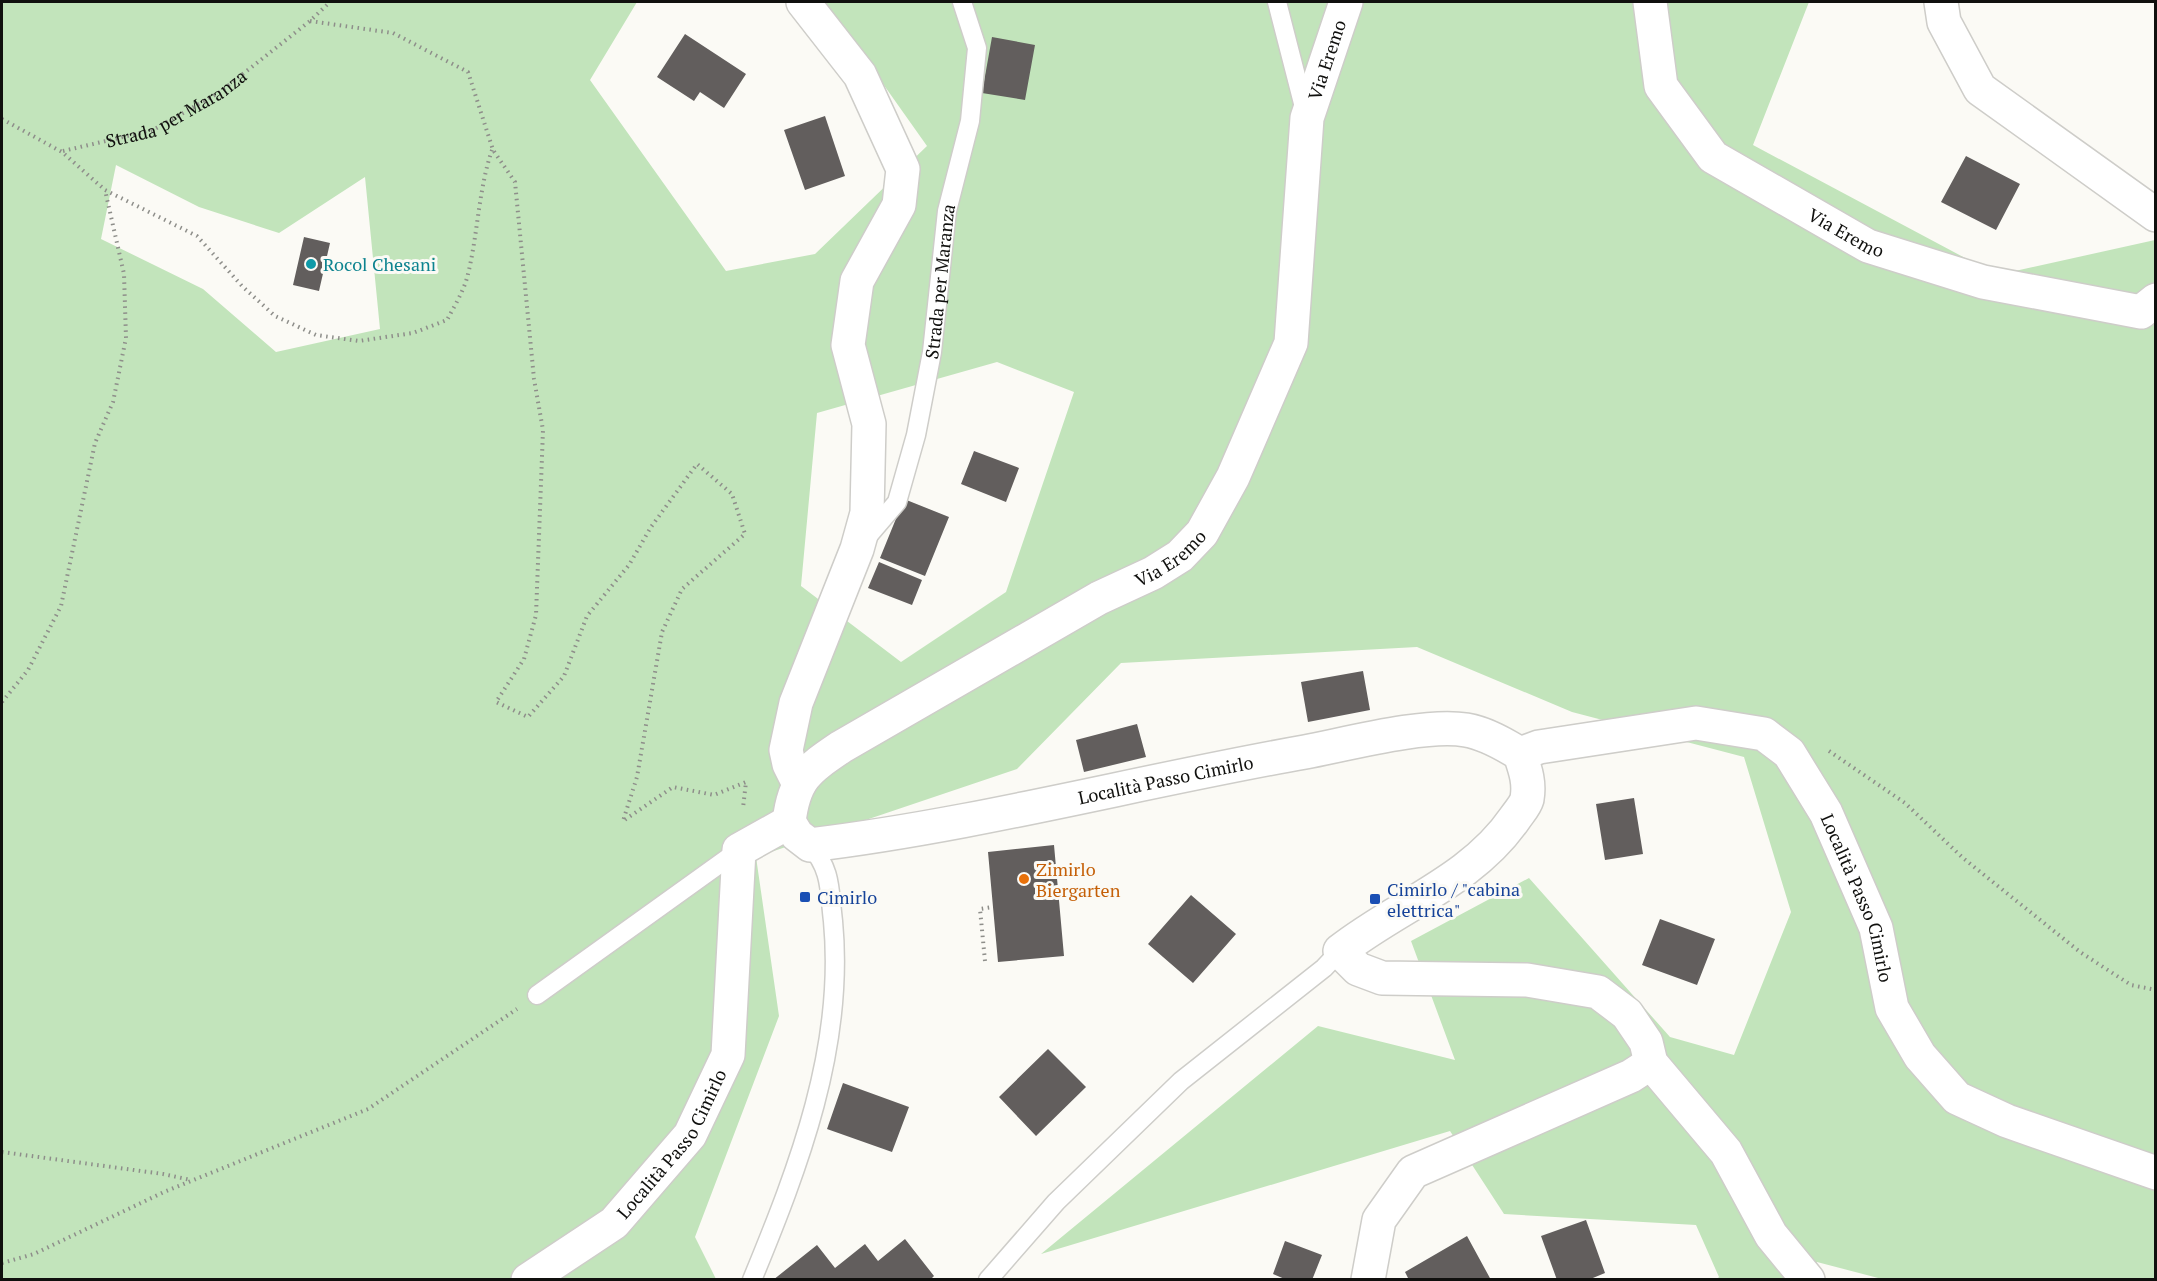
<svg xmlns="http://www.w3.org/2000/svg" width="2157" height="1281" font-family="'PT Serif',serif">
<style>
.green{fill:#c2e4bb;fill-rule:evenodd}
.building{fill:#625e5d}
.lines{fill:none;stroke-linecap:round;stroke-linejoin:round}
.lane-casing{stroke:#cecdc9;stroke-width:21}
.street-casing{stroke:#cecdc9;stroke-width:36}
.secondary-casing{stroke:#cecdc9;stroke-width:36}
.path{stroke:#8e8e8a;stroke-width:4;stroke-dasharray:1.5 4.5;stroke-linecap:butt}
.lane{stroke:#fff;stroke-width:18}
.street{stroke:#fff;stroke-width:33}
.secondary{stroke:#fff;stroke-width:33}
.culture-dot{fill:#0f9aa8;stroke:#fbfaf5;stroke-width:2}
.food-dot{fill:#e8710a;stroke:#fbfaf5;stroke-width:2}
.transit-dot{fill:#1a4fb4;stroke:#fbfaf5;stroke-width:2}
.labels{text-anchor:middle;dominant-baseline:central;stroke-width:6;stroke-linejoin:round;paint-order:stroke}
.street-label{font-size:18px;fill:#10100e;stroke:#fbfaf5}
.culture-label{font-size:18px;fill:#0d838f;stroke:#fbfaf5;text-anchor:start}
.food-label{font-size:18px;fill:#c56008;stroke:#fbfaf5;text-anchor:start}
.transit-label{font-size:18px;fill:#164399;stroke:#fbfaf5;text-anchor:start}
</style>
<rect width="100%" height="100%" fill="#fbfaf5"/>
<path class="green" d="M2,2H637L590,80L726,271L815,254L927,146L825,2H1809L1753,145L1997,275L2155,240V1279H1882L1817,1262L1813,1279H1717L1719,1277L1696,1225L1504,1214L1450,1131L1041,1254L1318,1026L1455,1060L1411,941L1529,878L1670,1037L1734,1055L1791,912L1744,757L1572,712L1417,647L1121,663L1017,769L756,857L779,1016L695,1237L716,1279L2,1280ZM116,165L199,207L279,233L365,177L380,329L276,352L203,289L101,239ZM997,362L1074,392L1006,592L901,662L801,586L817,413Z"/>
<path class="building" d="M685,34L746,74L724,108L700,92L694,101L657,77Z
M992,37L1035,45L1025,100L982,93Z
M825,116L845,176L805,190L784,130Z
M1966,156L2020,184L1996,230L1941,202Z
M304,237L330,243L319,291L293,285Z
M974,451L1019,468L1006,502L961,484Z
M904,499L949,517L925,576L880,558Z
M879,562L922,580L912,605L868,588Z
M1363,671L1370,710L1308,722L1301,682Z
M1137,724L1146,757L1084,772L1076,740Z
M1634,798L1643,854L1605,860L1596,804Z
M1054,845L1064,956L998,962L988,852Z
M1191,895L1236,934L1193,983L1148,944Z
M1660,919L1715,939L1697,985L1642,965Z
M1048,1049L1086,1087L1036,1136L999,1097Z
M843,1083L909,1107L892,1152L827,1129Z
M1586,1220L1605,1273L1588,1280H1557L1541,1236Z
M1467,1236L1491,1280H1409L1405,1272Z
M905,1239L934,1276L930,1280H773L817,1245L835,1268L865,1244L878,1261Z
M1285,1241L1322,1255L1312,1280H1287L1273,1274Z"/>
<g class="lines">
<defs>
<g id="lane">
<path d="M1277,2L1305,111"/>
<path id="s2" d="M868,536L897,502L916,435L932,352L947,211L970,121L977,48L962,2"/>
<path d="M537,995L739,850"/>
<path d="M752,1280C799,1166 845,1047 833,921C829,889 832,871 810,845"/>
<path d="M988,1280L1056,1202L1181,1081L1324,968L1340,951"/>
</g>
<g id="street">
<path id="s3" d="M1520,754L1539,747L1696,723L1764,734L1789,753L1826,813L1876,928L1892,1008L1920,1056L1957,1098L2007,1121L2156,1173"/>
<path d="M799,784L789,764L786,750L796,703L857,549L867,513L869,424L848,345L857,281L899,205L903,169L860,75L803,2"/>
<path id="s4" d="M528,1280L614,1223L690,1135L728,1055L739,850L789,822L797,835L810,845C976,825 1140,781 1305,752C1347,744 1426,723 1466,730C1485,733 1504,744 1520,754C1525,769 1530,782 1527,799C1525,806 1519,812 1515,818C1472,881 1397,906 1340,951L1358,969L1382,978L1527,980L1598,992L1627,1014L1646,1042L1651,1063L1726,1152L1771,1235L1808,1280"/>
<path d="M1368,1280L1379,1220L1413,1172L1631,1076L1651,1063"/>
</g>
<g id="secondary">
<path id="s5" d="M1650,2L1661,86L1713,157L1868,246L1983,282L2141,312L2156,300"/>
<path d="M1941,2L1944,22L1980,89L2156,215"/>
<path id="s6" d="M789,822C794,779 807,770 841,747L1099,598L1153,573L1180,556L1202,533L1233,477L1291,343L1307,118L1346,2"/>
</g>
</defs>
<use href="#lane" class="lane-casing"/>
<use href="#street" class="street-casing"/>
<use href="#secondary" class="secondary-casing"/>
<g class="path">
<path d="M310,21L393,33L468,72L493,150L515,182L534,379L543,430L536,615L524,659L496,702L528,717L564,676L587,616L629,565L651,527L697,464L732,494L745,534L682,589L662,632L637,777L623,821L673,787L714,795L746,782L743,808"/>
<path d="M2,119L62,152L105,190L197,236L242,286L275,316L316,335L359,341L413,333L447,320C454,307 463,292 467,278C478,236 478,191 492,150"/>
<path id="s1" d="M63,151L153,130L220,92L310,21L330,2"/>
<path d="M2,702L28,670L61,606L95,443L113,402L126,338L124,274L105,190"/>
<path d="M1829,751L1905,803L1963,858L2080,952L2131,985L2156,990"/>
<path d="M985,961L980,909L993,907"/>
<path d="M2,1152L163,1174L191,1180"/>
<path d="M2,1263L34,1254L164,1192L368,1109L517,1009"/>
</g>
<use href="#lane" class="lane"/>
<use href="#street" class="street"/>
<use href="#secondary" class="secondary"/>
</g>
<circle class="culture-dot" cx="311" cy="264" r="6"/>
<circle class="food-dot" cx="1024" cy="879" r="6"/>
<g class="transit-dot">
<rect x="799" y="891" width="12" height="12" rx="3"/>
<rect x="1369" y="893" width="12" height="12" rx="3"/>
</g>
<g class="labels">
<g class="street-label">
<text stroke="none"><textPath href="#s6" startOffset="1014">Via Eremo</textPath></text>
<text stroke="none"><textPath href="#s1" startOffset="122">Strada per Maranza</textPath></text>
<text stroke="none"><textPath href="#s5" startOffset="326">Via Eremo</textPath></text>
<text stroke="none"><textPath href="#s2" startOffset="270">Strada per Maranza</textPath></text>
<text stroke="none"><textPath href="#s6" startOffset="476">Via Eremo</textPath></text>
<text stroke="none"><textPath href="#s4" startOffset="964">Località Passo Cimirlo</textPath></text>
<text stroke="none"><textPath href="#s3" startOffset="441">Località Passo Cimirlo</textPath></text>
<text stroke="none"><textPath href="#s4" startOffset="202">Località Passo Cimirlo</textPath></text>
</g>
<g class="culture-label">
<text x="323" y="264">Rocol Chesani</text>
</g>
<g class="food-label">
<text x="1036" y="869">Zimirlo<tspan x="1036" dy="21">Biergarten</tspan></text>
</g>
<g class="transit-label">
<text x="1387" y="889">Cimirlo / "cabina<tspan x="1387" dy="21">elettrica"</tspan></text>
<text x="817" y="897">Cimirlo</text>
</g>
</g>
<rect width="2157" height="1281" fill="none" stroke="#10100e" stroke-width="6"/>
</svg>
